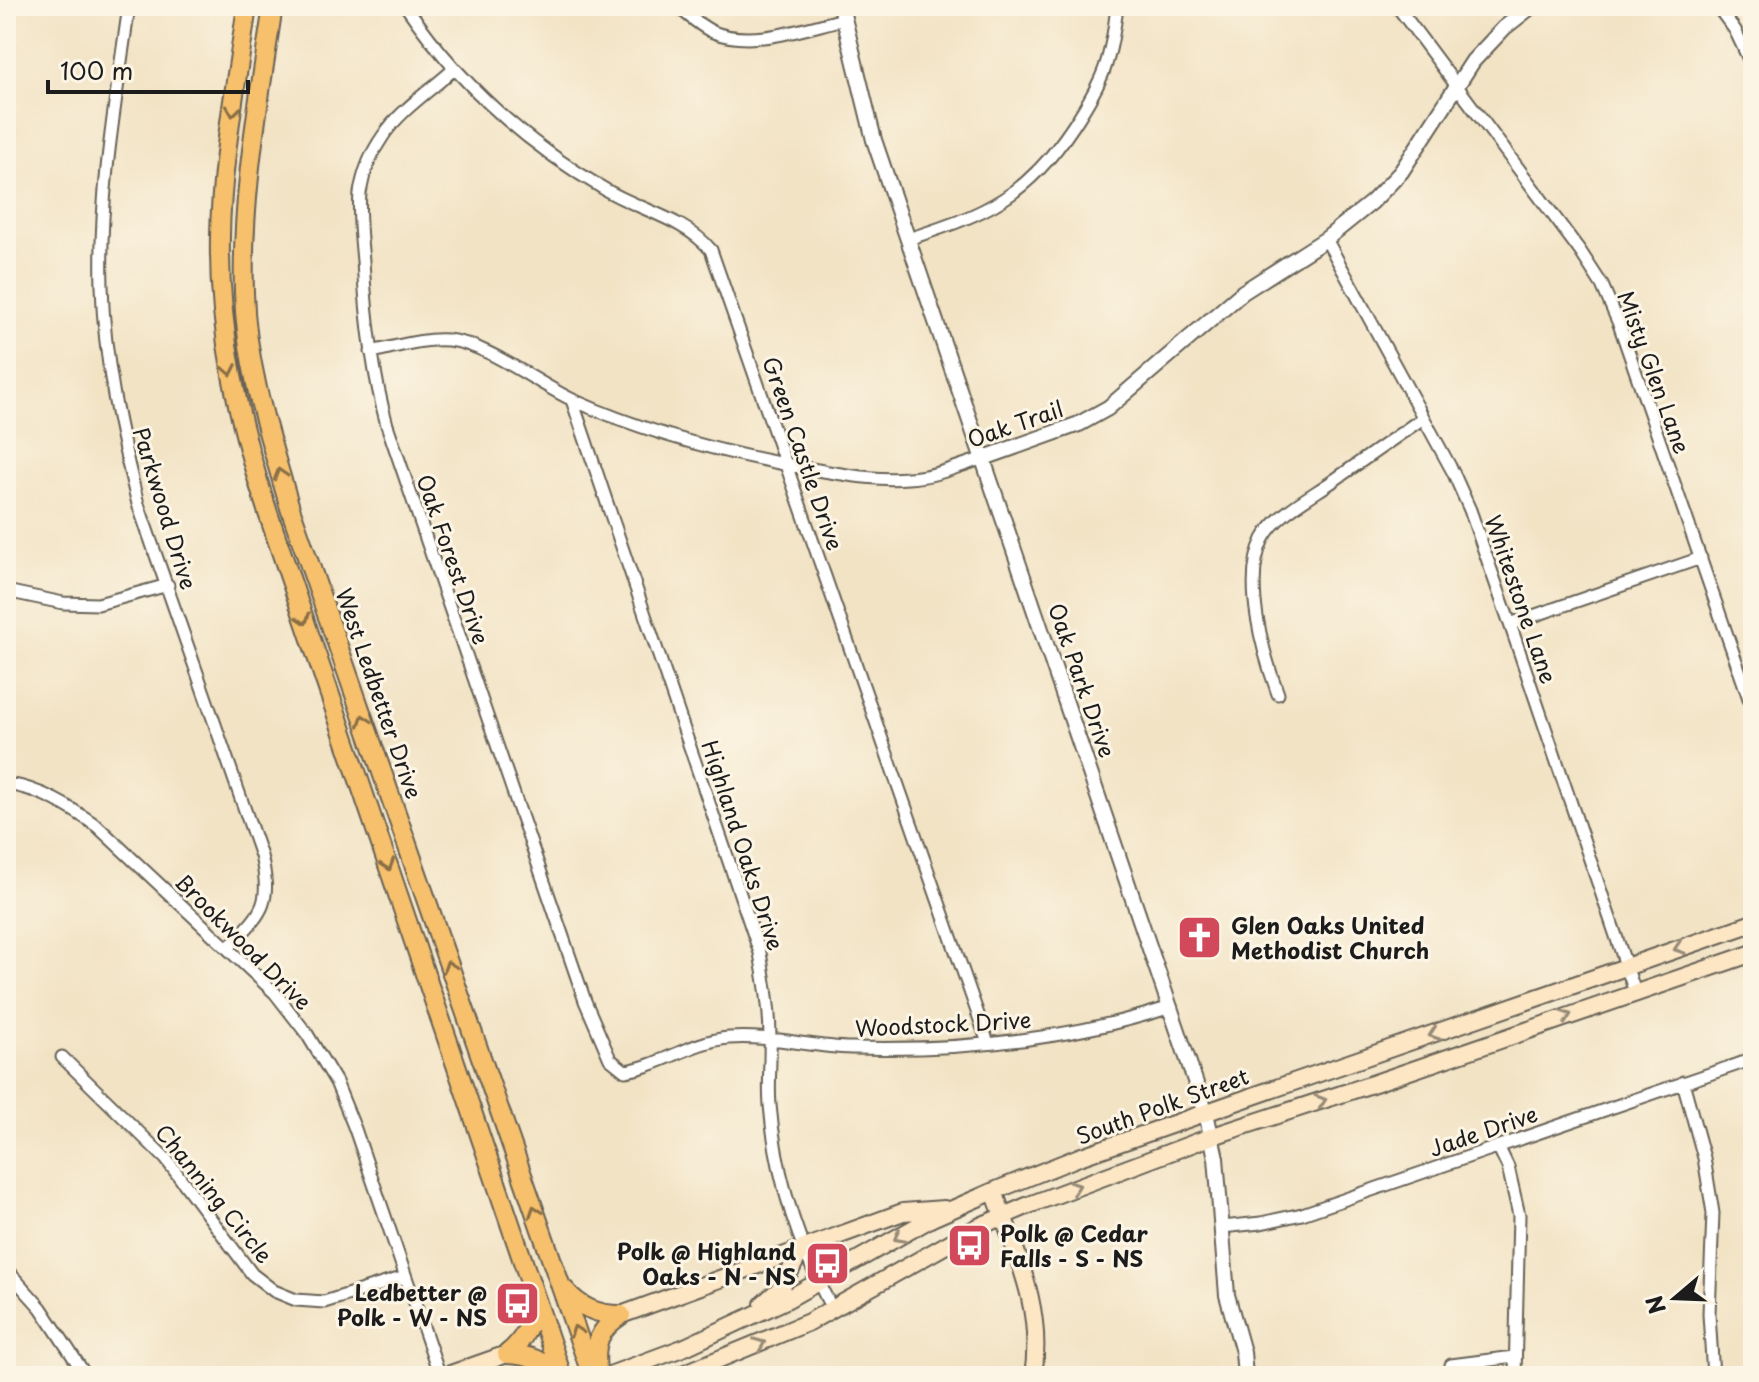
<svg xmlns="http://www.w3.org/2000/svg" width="1759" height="1382" font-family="'Playpen Sans',sans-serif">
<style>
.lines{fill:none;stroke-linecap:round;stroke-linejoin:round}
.minor-casing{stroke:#676257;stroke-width:15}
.tertiary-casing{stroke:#676257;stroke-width:18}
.secondary-casing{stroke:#676257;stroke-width:20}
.primary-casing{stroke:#676257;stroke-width:22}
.minor{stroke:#fff;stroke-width:11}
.tertiary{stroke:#fff;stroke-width:14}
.secondary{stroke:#fce6c4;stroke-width:16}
.primary{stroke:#f7c06c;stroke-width:18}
.oneway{stroke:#8a6e44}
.oneway2{stroke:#978b78}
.labels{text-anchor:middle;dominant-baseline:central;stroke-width:6;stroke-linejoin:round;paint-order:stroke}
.street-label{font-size:22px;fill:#1c1c1c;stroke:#fcf5e5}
.poi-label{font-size:22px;font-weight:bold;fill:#1c1c1c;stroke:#fcf5e5;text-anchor:start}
</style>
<rect width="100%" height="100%" fill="#fcf5e5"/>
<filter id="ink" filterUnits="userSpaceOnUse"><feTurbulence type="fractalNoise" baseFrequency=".0125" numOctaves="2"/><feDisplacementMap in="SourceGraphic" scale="16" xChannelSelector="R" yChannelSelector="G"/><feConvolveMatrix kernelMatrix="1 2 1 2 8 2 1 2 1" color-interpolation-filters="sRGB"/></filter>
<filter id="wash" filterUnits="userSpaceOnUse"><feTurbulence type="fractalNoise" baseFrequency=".006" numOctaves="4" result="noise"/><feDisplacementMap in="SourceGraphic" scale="32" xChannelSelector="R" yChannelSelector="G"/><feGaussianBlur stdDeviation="1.8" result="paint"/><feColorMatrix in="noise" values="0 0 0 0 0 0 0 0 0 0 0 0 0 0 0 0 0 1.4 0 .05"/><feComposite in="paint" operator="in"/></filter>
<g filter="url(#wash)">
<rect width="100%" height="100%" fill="#f2e3c5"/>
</g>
<g filter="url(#ink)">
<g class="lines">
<defs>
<path id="minor" d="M129,6C116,99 99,192 102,286C104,360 120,433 138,504L261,856C273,906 261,913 228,948
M406,6C458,83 525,143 606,190C640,210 685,219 711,250L988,1043
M677,6C688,15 700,26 713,32C753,48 804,28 844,19
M1397,6L1580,251L1602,285L1619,324L1753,710
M1717,6L1735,30L1753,68
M454,69C431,90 400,110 383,136C371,153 363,174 360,193C358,216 361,239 363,261C366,317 372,371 387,425L585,1001L610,1059L625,1071C661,1066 692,1041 729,1038C770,1035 811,1047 851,1048C959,1051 1068,1040 1171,1007
M908,239C988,213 1026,197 1074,125C1104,79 1111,61 1117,6
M1326,239L1453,472L1470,510L1510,624L1635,992
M371,352C396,347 422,338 448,340C486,343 538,384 573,400C649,434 730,455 811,469C843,474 875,481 908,478C934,477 959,466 984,458
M572,400L760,953C765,981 770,1009 770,1038C771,1061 768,1083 770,1105C776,1178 798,1245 832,1309
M6,591L63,603L98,604L168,585
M1510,624L1701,558
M1278,694C1263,653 1242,581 1263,539C1276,514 1310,497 1333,481C1363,460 1393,439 1423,418
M6,784C40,788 70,807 97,826L275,993L307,1034L336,1082L355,1129L440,1376
M62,1057L166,1159L252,1274L274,1291L296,1300L324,1302L405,1277
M1683,1082L1704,1158L1713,1213L1709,1314L1713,1376
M1498,1146L1508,1167L1519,1215L1515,1376
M1222,1227L1261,1223L1302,1214L1753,1059
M6,1269L41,1308L86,1376
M1451,1365L1514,1357"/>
<path id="tertiary" d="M841,6L874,140L1206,1113L1216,1158L1227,1295L1243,1352L1245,1376
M984,458L1079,424L1108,408L1243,292L1326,239L1372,202L1401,172L1473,61L1504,28L1532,6"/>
<path id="secondary" d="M994,1191C1016,1254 1044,1308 1033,1376
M763,1304L781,1288L802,1249
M621,1315L903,1212L944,1209
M445,1376L507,1354
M607,1376L685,1347L786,1300L932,1218L994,1191L1079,1157L1256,1095L1753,923
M678,1376L809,1322L978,1227L1029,1205L1213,1136L1369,1085L1753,953"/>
<path id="primary" d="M247,6C237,80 221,162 220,236C218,332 239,425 269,516L562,1376
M273,6C259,100 241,197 244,293C246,367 270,438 290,508L592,1376
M565,1290C580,1308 598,1315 621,1315
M507,1354C526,1339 531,1324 533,1301
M507,1354C529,1355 543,1360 558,1376
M597,1370C594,1344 598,1330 621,1315"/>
</defs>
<use href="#minor" class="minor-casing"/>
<use href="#tertiary" class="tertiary-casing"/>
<use href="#secondary" class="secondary-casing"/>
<use href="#primary" class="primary-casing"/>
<use href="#minor" class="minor"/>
<use href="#tertiary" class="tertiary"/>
<use href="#secondary" class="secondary"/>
<use href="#primary" class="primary"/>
</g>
<defs><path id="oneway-chevron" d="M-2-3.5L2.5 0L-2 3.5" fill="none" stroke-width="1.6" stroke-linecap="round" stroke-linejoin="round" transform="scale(2)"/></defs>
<g class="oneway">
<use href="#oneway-chevron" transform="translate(233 111) rotate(98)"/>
<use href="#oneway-chevron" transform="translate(230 370) rotate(79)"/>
<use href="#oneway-chevron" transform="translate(280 474) rotate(-107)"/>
<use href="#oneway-chevron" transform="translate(304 619) rotate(71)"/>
<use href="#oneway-chevron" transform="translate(364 720) rotate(-109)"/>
<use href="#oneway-chevron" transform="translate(388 865) rotate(71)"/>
<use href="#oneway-chevron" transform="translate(449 966) rotate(-109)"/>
<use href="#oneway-chevron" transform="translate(535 1211) rotate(-109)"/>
<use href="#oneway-chevron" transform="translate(576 1331) rotate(-109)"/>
</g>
<g class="oneway2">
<use href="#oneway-chevron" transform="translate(1679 948) rotate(161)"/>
<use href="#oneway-chevron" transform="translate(1566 1016) rotate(-19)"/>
<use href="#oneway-chevron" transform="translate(1434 1034) rotate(161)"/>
<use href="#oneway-chevron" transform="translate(1321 1101) rotate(-18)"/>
<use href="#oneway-chevron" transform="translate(1075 1187) rotate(-21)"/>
<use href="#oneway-chevron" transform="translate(899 1237) rotate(152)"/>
<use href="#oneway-chevron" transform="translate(760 1344) rotate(-22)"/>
</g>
</g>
<defs>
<symbol id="church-square" viewBox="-11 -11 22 22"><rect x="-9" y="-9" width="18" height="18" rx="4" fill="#d1495b" stroke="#fcf5e5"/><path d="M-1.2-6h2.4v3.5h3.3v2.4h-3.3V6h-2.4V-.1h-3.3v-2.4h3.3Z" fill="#fff"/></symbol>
<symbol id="bus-square" viewBox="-11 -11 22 22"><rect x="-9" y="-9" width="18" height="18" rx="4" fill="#d1495b" stroke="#fcf5e5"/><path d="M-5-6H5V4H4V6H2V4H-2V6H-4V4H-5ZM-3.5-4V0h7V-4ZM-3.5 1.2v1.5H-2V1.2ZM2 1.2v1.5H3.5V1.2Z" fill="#fff"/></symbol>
</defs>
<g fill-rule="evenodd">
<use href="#church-square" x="1174" y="912" width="51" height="51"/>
<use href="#bus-square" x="944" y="1220" width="51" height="51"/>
<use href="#bus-square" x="802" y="1238" width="51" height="51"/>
<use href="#bus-square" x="492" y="1278" width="51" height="51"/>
</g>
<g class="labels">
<g class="street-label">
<text transform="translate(1655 372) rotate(70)">Misty Glen Lane</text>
<text transform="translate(1015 423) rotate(-19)">Oak Trail</text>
<text transform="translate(804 453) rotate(71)">Green Castle Drive</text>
<text transform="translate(166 508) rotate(73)">Parkwood Drive</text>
<text transform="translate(454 559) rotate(71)">Oak Forest Drive</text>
<text transform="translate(1522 599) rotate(71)">Whitestone Lane</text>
<text transform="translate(1083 680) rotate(71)">Oak Park Drive</text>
<text transform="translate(380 693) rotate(71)">West Ledbetter Drive</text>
<text transform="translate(744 845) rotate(72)">Highland Oaks Drive</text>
<text transform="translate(244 941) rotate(45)">Brookwood Drive</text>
<text transform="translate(943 1023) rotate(-3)">Woodstock Drive</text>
<text transform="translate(1162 1105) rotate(-20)">South Polk Street</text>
<text transform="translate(1483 1130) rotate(-19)">Jade Drive</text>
<text transform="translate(215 1193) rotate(51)">Channing Circle</text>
</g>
<g class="poi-label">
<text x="1231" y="924">Glen Oaks United<tspan x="1231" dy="25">Methodist Church</tspan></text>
<text x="1000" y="1232">Polk @ Cedar<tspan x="1000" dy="25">Falls - S - NS</tspan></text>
<text x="796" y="1250" text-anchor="end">Polk @ Highland<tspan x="796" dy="25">Oaks - N - NS</tspan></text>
<text x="487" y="1291" text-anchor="end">Ledbetter @<tspan x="487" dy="25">Polk - W - NS</tspan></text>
</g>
</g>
<rect width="1759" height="1382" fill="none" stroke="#fcf5e5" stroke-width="32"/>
<g transform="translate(1675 1298) rotate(251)" stroke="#fcf5e5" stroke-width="6" paint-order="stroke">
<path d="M0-6L14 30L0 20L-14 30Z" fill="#1c1c1c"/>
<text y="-12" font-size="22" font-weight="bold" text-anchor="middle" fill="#1c1c1c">N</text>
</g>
<path d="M48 80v12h200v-12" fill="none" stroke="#1c1c1c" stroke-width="4"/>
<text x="60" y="80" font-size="24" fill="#1c1c1c" stroke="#fcf5e5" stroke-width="6" paint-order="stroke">100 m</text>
</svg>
